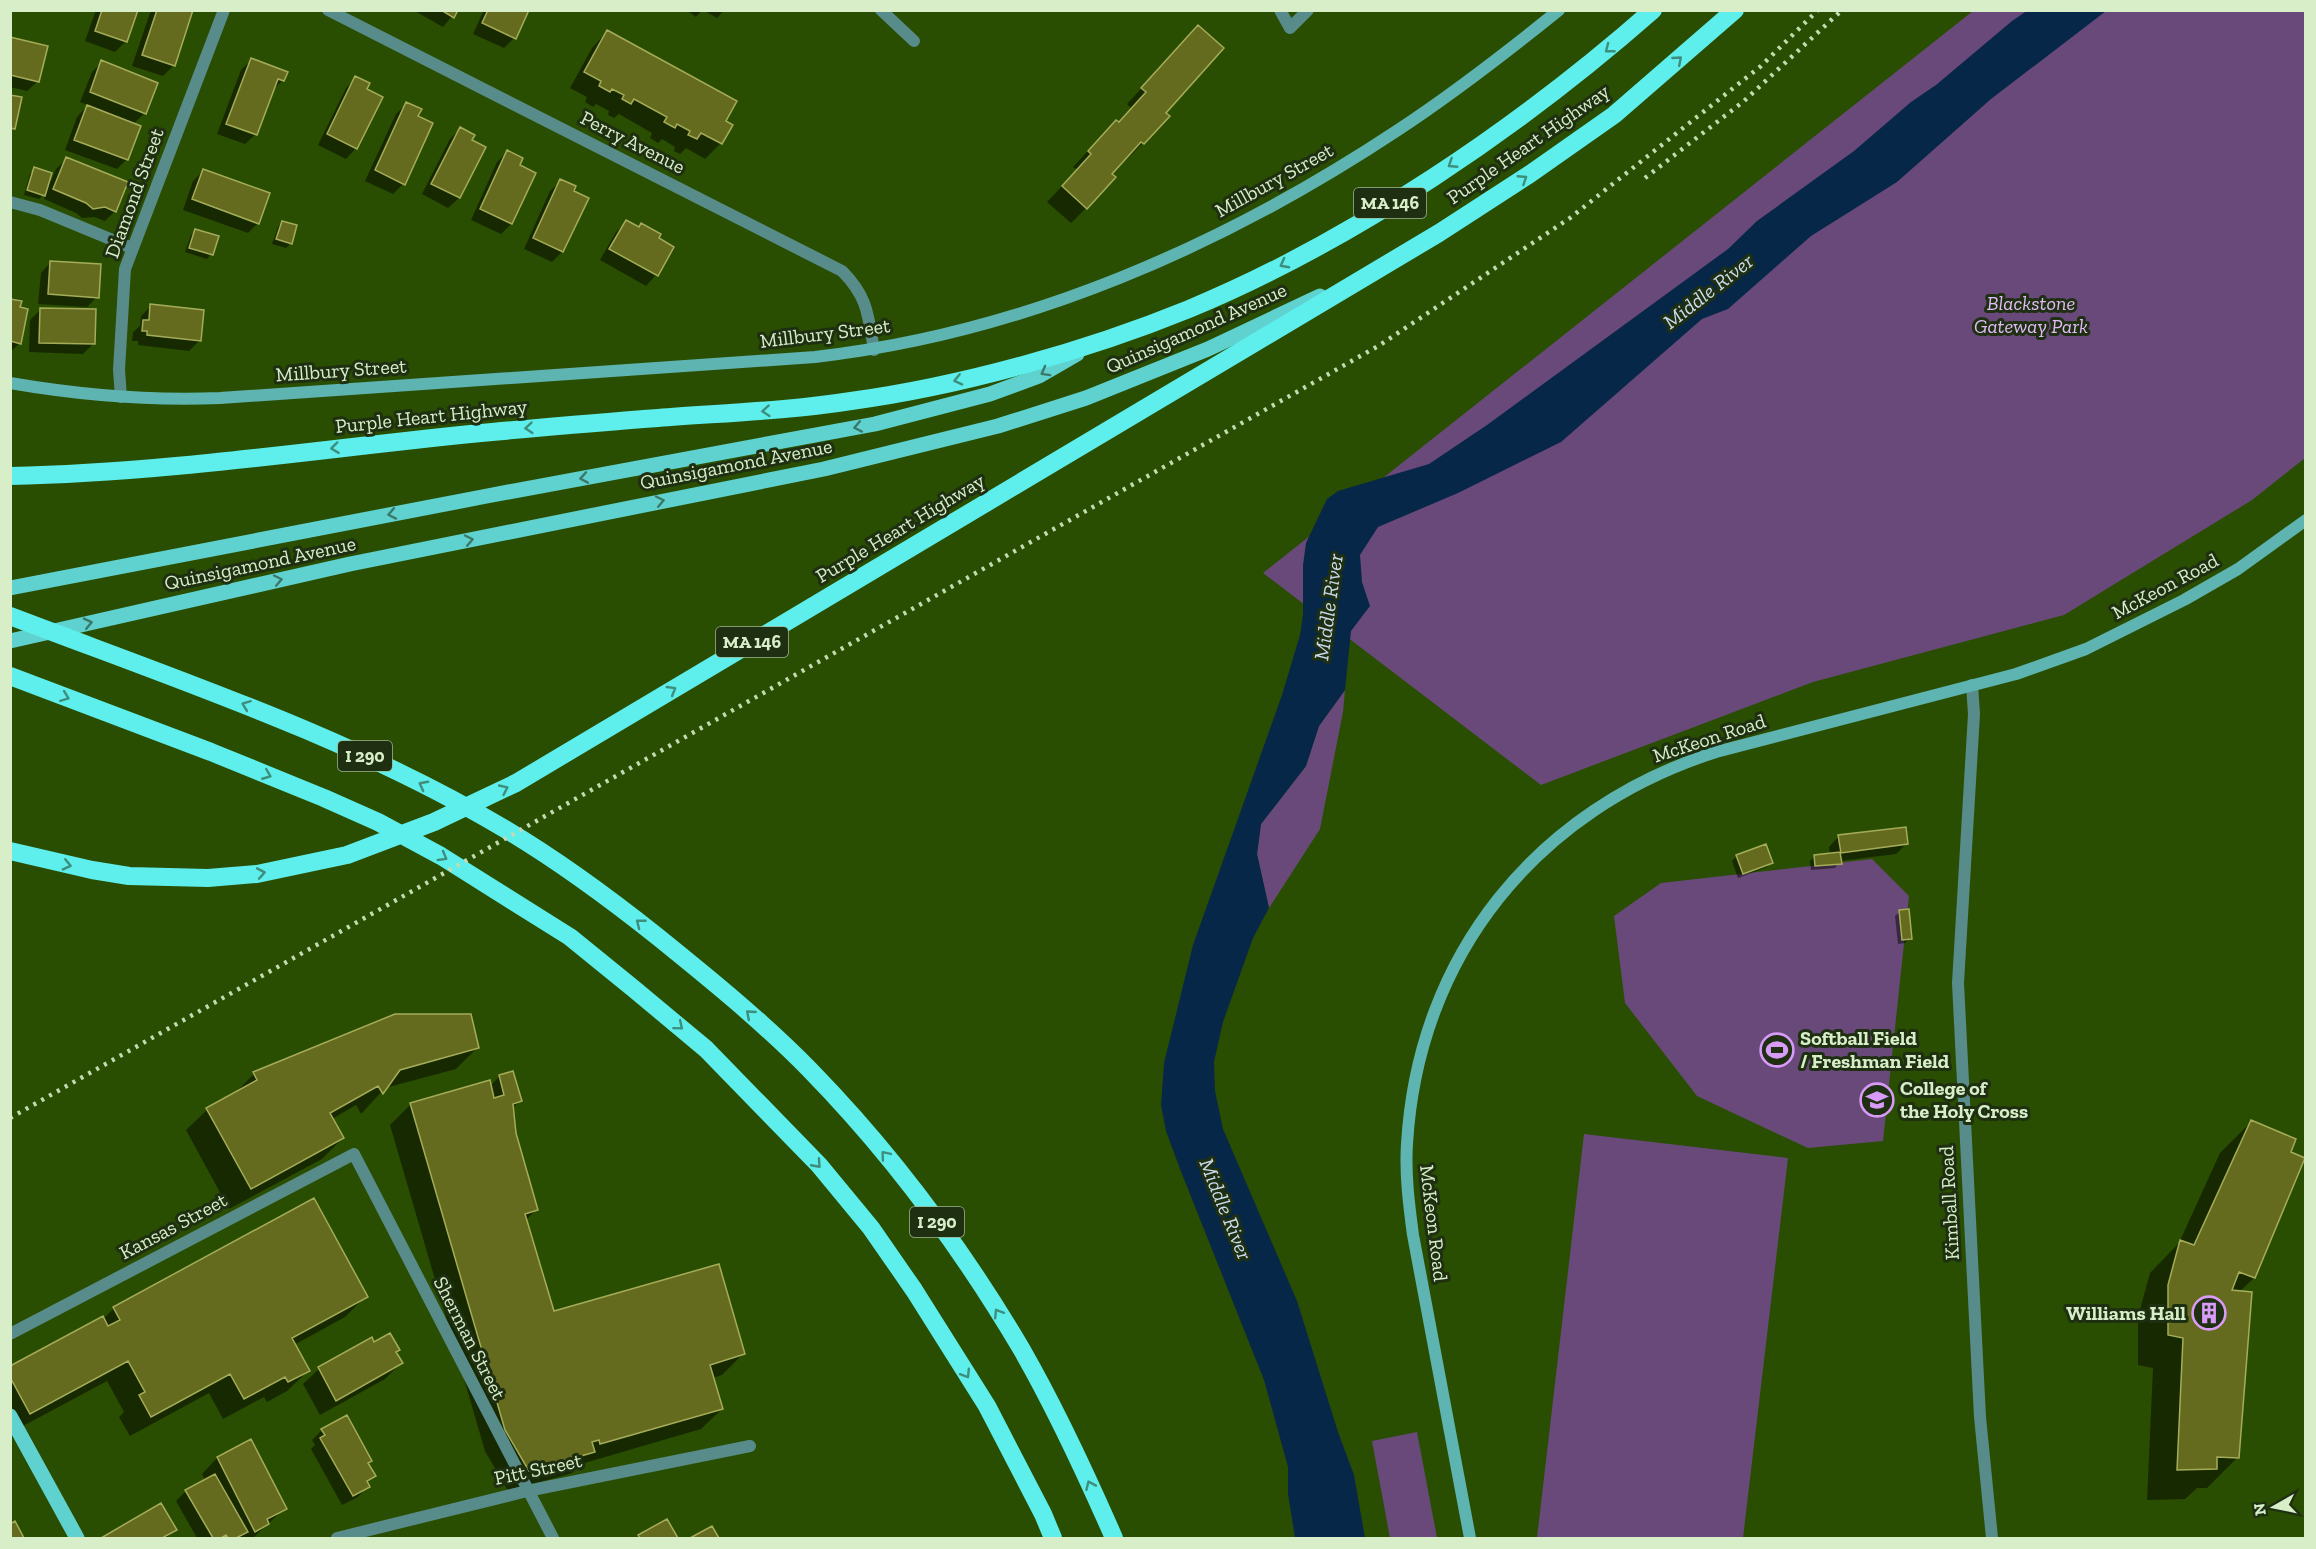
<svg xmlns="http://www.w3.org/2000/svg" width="2316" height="1549" font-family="'Zilla Slab',serif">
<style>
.green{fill:#69497a}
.water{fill:#072749}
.shadow{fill:#0007}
.building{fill:#656b1e;stroke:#a5ac59;stroke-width:1.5}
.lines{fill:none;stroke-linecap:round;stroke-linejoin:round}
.street{stroke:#588c8a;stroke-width:12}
.secondary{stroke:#5eb4b1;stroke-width:12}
.primary{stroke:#5fd2d0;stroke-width:15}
.highway{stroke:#5eeeeb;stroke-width:18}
.rail{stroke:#c3dbb1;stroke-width:4.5;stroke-dasharray:3 6;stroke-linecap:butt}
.oneway{stroke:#3e8e7e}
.oneway2{stroke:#3b7867}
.labels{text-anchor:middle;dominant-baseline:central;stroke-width:6;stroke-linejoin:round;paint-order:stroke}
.shield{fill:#1e2f12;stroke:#a0b592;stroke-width:1.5}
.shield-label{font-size:18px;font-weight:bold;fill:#d7eec9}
.street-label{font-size:20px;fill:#d7eec9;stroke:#1e2f12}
.park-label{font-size:20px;font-style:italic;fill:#e2bcf8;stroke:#1e2f12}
.poi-label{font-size:20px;font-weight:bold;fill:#d7eec9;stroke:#1e2f12;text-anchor:start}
.water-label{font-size:21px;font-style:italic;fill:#cadaec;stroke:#1e2f12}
</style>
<rect width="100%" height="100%" fill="#2a4e01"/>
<path class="green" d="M1973,11H2305V458L2252,500L2064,615L1813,682L1541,785L1263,573Z
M1345,690L1343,712L1320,829L1269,908L1257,854L1261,824L1306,766L1319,726Z
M1872,859L1909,896L1883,1141L1808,1148L1697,1096L1625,1003L1614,916L1661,883Z
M1584,1134L1788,1158L1743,1538H1537Z
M1417,1432L1437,1538H1390L1372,1441Z"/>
<path class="water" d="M2028,10L2106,11L1991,99L1897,182L1811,236L1728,309L1702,319L1561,442L1458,493L1378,527L1360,555L1362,582L1370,606L1351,631L1345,690L1319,726L1306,766L1261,824L1257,854L1269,908L1253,938L1223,1022L1214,1062L1215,1091L1223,1129L1297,1301L1338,1432L1354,1475L1365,1538H1295L1288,1494V1467L1264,1380L1180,1169L1166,1131L1161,1105L1164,1063L1193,945L1282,695L1300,635L1303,614V565L1306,543L1327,499L1338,491L1429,464L1487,425L1728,249L1757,221L1854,151L1911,102L1936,85L2012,21Z"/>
<path class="shadow" d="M96,10H137L126,41L115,52L85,41Z
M151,10H192L173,66L163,76L132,66Z
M413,10H457L443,27Z
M484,10H527L514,38L504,48L473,34Z
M686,10H702L696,17Z
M703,10H724L717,18Z
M607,32L724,122L721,143L705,159L686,148L680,154L674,151L675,147L662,139L658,143L650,138L652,133L619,114L614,118L608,115L609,111L596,104L593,107L585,102L587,97L570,88L592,48Z
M10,38L38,81L27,91L10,87Z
M1183,43L1143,143L1127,159L1125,157L1110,174L1086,208L1071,223L1047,202L1077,170L1073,167L1101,137L1118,123L1131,108L1127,104Z
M251,60L283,80L273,90L256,134L245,144L217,134L241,70Z
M102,62L145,113L133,124L127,159L117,169L65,150L77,117L88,105L80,102L92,72Z
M356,78L365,90L356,148L346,159L318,145L346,88Z
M406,104L416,116L403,184L393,194L365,181L396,114Z
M460,129L470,141L484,148L459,198L448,208L422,194L450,139Z
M507,152L518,166L534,173L511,224L501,234L471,220L497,162Z
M66,159L115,211L105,221L94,217L82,218L76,213L44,199L46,193L39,199L24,195L30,174L35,169L51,181L56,169Z
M203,171L258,223L248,233L183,210L193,181Z
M561,181L562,252L552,262L524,249L550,191Z
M282,222L291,243L286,248L272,244L278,227Z
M626,222L672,247L656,275L646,286L600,260L616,232Z
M196,230L211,254L207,259L185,252L191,235Z
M51,262L97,297L87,307L38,304L41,273Z
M10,301L20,343L10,352Z
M151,306L199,341L189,351L138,345V341H132L133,332L140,326L141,316Z
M41,309L93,344L83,354L29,352L30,320Z
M1839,836L1906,844L1896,854L1840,861L1835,868L1811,870L1810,861L1814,857L1830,855L1829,847Z
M1737,856L1771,862L1767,867L1738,878L1732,861Z
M1900,912L1910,938L1905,943L1898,944L1895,916Z
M396,1015L477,1048L456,1069L385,1088L361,1114L356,1105L332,1119L343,1138L322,1159L229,1209L186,1130L207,1110L233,1095L254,1074Z
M500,1076L520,1101L512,1109L515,1133L536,1210L526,1220L553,1313L743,1354L722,1375L713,1378L722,1409L701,1429L581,1464L572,1473L508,1491L485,1451L390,1125L411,1104L490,1086Z
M2251,1122L2254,1278L2239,1292L2237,1458L2207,1488H2197L2185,1499L2147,1500L2153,1368L2138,1365V1317L2150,1273L2179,1243L2220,1153Z
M366,1296L345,1317L294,1345L308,1371L287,1391L267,1402L264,1397L223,1419L209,1393L130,1436L119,1417L124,1412L107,1381L10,1433V1368L103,1319L114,1308Z
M371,1339L374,1344L398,1350L395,1353L401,1363L385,1379L320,1415L303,1384L319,1369Z
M322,1430L370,1461L367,1464L374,1476L367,1483L368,1486L358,1497L342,1505L311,1449L315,1445L312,1440Z
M251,1441L285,1508L253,1538H197L176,1501L186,1491L205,1480L202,1474L217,1458Z
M161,1505L175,1530L166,1538H102Z
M667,1521L676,1538H636L639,1536Z"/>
<path class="building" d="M102,10H138L127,42L95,31Z
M157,10H193L175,66L142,55Z
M441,10H458L454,18Z
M488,10H529L516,39L482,23Z
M1198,25L1224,48L1166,113L1170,116L1144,144L1141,142L1112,174L1116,177L1087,209L1062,186L1091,154L1088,151L1116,120L1119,122L1146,92L1141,88Z
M607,30L737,101L726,121L733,125L722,144L701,133L697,139L688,135L690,131L677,124L675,128L664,122L667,117L634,99L631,104L622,99L624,95L612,89L610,92L599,86L601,81L584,72Z
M10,37L48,46L39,82L10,75Z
M251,58L288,72L284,81L278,79L257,135L226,124Z
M101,60L158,83L146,114L90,92Z
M355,76L370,83L367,89L383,97L357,149L327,134Z
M10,95L22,97L15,129L10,128Z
M406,102L422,109L418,116L433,123L405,185L375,170Z
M87,105L141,126L128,160L74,140Z
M460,127L475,135L472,140L486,147L460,198L431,184Z
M507,150L523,158L520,165L536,173L512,224L480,209Z
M66,157L128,182L116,212L105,207L93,209L86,203L53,189Z
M34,167L52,173L45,196L27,190Z
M203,169L270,193L259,224L192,199Z
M560,179L576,186L574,191L589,198L563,252L533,238Z
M626,220L639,227L641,223L661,234L659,238L674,247L658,276L609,249Z
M282,221L297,225L292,244L276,239Z
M195,229L219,236L213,255L189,248Z
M50,261L101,264L99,298L48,294Z
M10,299L22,301L20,307L28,309L21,344L10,341Z
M150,304L204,310L201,341L147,335V331H142L143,320H149Z
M40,308L96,309L95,344L39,343Z
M1906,827L1908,844L1841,853L1838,835Z
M1766,844L1773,863L1743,874L1736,855Z
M1840,852L1842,864L1815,866L1814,855Z
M1909,909L1912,939L1902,940L1899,910Z
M395,1014H471L479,1048L400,1070L383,1094L378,1086L330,1113L344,1138L251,1189L206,1108L257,1080L253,1072Z
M513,1071L522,1101L513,1104L516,1133L538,1210L525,1214L554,1311L719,1264L745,1354L710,1365L723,1409L600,1444L599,1440L592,1442L595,1452L529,1471L505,1430L410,1103L490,1080L494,1098L504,1095L499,1075Z
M2251,1120L2296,1139L2291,1152L2305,1158L2255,1278L2239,1272L2232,1290L2252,1292L2239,1458L2217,1457V1469L2177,1470L2183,1338L2168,1335V1285L2180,1240L2194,1245Z
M314,1198L368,1297L292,1338L310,1371L288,1382L285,1377L244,1399L230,1374L151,1417L139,1395L145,1392L128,1361L30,1414L10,1377V1366L103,1316L108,1326L120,1320L113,1307Z
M390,1333L400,1350L396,1352L403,1363L336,1401L318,1367L372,1337L374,1342Z
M347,1415L372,1461L368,1463L376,1476L367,1481L370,1487L353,1496L320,1438L325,1435L321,1429Z
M251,1439L287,1509L267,1519L269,1524L255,1532L217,1457Z
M215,1474L248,1532L236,1538H228L226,1535L221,1538H213L185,1490Z
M161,1503L177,1530L162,1538H101Z
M667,1519L678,1538H640L638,1535Z
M15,1521L24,1538H10V1524Z
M712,1526L719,1538H690Z"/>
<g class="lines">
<path class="street" d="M328,10L842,271C868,297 868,315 874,350
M881,10L914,41
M1280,10L1290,28L1308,10
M10,202L40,210L132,248
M121,397L119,370L125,269L224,10
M1972,685L1974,714L1958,983L1980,1417L1992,1538
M10,1334L354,1154L553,1538
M337,1538L527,1491L750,1446"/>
<path class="secondary" d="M10,383C80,395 149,401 220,398L815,357C1025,333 1223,246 1398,130C1454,93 1507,52 1559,10
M1470,1538L1413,1235C1409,1205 1405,1174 1407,1144C1418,955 1537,809 1716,752L2016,674L2086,649L2184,600L2238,569L2306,520"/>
<path class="primary" d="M10,588L487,496L875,424L990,394L1039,376L1077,354
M10,641L350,564L824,469L998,426L1086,398L1208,349L1320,296
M10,1416L77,1538"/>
<path class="highway" d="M10,476C170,473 332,447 492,432C547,427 603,422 658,418C722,413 787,411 851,401C961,386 1086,351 1189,309C1353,241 1520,127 1653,10
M10,616C178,680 350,737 505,829C559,861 609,898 658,937C710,979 763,1022 810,1070C891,1153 963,1250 1022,1350C1057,1411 1086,1474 1114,1538
M10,676L211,752L324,798L378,822L441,856L570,937L634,989L706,1049L819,1165L871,1228L914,1290L987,1406L1043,1514L1053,1538
M10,851L92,870L129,876L208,878L257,874L347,855L434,822L516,783L1439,233L1530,174L1614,115L1735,10"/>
<path class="rail" d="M1645,178L1744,101L1842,10
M10,1118L1380,345L1570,218L1761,66L1818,10"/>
</g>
<defs><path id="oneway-chevron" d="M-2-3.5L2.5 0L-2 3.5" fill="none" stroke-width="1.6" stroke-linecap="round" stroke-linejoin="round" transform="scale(1.5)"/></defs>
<g class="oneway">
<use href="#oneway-chevron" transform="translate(1609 49) rotate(142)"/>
<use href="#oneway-chevron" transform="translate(1678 60) rotate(-41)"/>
<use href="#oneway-chevron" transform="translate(1452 164) rotate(147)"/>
<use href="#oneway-chevron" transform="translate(1523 179) rotate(-33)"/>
<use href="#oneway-chevron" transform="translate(1284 264) rotate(152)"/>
<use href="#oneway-chevron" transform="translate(958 380) rotate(167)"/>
<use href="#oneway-chevron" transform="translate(766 411) rotate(175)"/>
<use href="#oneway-chevron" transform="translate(529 428) rotate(175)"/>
<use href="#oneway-chevron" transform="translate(335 448) rotate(173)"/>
<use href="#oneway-chevron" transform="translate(672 690) rotate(-31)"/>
<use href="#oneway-chevron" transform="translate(65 697) rotate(21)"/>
<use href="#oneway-chevron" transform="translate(246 705) rotate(-159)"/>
<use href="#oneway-chevron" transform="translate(267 775) rotate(22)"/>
<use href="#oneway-chevron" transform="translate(423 785) rotate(-152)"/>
<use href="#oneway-chevron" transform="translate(504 789) rotate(-25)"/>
<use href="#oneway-chevron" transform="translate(443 857) rotate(30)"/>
<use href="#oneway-chevron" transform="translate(67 865) rotate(13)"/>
<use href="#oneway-chevron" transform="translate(261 873) rotate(-10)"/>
<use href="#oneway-chevron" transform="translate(640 923) rotate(-142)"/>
<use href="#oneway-chevron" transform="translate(750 1014) rotate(-139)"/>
<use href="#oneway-chevron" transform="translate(679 1026) rotate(40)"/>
<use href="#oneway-chevron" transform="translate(885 1155) rotate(-130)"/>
<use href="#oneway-chevron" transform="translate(817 1164) rotate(48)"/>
<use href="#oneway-chevron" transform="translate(998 1313) rotate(-122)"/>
<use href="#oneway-chevron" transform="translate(966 1374) rotate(58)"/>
<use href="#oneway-chevron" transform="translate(1090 1485) rotate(-114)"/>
</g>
<g class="oneway2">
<use href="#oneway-chevron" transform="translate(1045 372) rotate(151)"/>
<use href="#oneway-chevron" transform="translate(858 427) rotate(169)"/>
<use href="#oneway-chevron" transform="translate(584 478) rotate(170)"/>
<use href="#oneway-chevron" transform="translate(660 501) rotate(-12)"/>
<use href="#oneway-chevron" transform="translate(392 514) rotate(169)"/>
<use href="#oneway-chevron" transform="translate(469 540) rotate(-12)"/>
<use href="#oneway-chevron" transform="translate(278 580) rotate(-12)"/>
<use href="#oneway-chevron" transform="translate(88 623) rotate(-13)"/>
</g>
<defs>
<symbol id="stadium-ring" viewBox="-11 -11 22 22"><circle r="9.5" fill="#1e2f12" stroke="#d89bf8" stroke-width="1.5"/><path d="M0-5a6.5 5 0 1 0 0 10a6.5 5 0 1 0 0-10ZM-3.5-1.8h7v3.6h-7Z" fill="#d89bf8"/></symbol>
<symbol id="university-ring" viewBox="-11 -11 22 22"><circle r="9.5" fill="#1e2f12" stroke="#d89bf8" stroke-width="1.5"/><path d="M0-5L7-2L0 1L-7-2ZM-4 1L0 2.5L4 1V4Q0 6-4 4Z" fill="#d89bf8"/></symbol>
<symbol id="building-ring" viewBox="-11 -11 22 22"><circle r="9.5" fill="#1e2f12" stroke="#d89bf8" stroke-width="1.5"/><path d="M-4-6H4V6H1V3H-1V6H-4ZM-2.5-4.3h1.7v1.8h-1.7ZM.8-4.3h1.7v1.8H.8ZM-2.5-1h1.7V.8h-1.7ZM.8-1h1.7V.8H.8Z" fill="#d89bf8"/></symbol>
</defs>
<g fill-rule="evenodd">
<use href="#stadium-ring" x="1758" y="1031" width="38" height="38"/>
<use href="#university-ring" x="1858" y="1081" width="38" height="38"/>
<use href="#building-ring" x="2190" y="1294" width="38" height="38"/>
</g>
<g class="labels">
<g class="shield">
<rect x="1354" y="188" width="72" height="30" rx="4.5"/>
<rect x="716" y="627" width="72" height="30" rx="4.5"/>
<rect x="338" y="741" width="54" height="30" rx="4.5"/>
<rect x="910" y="1207" width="54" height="30" rx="4.5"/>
</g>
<g class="shield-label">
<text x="1390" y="203">MA 146</text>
<text x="752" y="642">MA 146</text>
<text x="365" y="756">I 290</text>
<text x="937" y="1222">I 290</text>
</g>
<g class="street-label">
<text transform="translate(633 142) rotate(27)">Perry Avenue</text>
<text transform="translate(1528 144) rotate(-35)">Purple Heart Highway</text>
<text transform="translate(1274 180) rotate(-29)">Millbury Street</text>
<text transform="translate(134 193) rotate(-70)">Diamond Street</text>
<text transform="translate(1196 328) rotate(-24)">Quinsigamond Avenue</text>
<text transform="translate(825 333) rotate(-7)">Millbury Street</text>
<text transform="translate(341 370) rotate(-4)">Millbury Street</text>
<text transform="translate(431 416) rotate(-6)">Purple Heart Highway</text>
<text transform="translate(736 464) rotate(-11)">Quinsigamond Avenue</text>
<text transform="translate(900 528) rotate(-31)">Purple Heart Highway</text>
<text transform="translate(260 563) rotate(-12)">Quinsigamond Avenue</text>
<text transform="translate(2165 586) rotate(-28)">McKeon Road</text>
<text transform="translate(1709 738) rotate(-18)">McKeon Road</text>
<text transform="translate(1949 1203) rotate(-93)">Kimball Road</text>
<text transform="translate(1434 1223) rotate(83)">McKeon Road</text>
<text transform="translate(173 1226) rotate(-28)">Kansas Street</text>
<text transform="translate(470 1338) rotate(63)">Sherman Street</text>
<text transform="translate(538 1469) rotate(-12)">Pitt Street</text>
</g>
<g class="park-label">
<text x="2031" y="303">Blackstone<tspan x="2031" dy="23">Gateway Park</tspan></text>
</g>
<g class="poi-label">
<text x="1800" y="1038">Softball Field<tspan x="1800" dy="23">/ Freshman Field</tspan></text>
<text x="1900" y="1088">College of<tspan x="1900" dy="23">the Holy Cross</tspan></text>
<text x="2186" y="1313" text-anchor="end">Williams Hall</text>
</g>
<g class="water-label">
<text transform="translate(1708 291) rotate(-38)">Middle River</text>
<text transform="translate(1328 607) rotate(-82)">Middle River</text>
<text transform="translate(1226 1209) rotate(68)">Middle River</text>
</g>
</g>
<rect width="2316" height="1549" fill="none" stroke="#d7eec9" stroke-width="24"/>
<g transform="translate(2274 1507) rotate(261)" stroke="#1e2f12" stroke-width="4.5" paint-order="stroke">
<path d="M0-4.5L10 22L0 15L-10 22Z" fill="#d7eec9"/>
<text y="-9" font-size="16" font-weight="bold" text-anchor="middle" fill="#d7eec9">N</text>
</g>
</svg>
